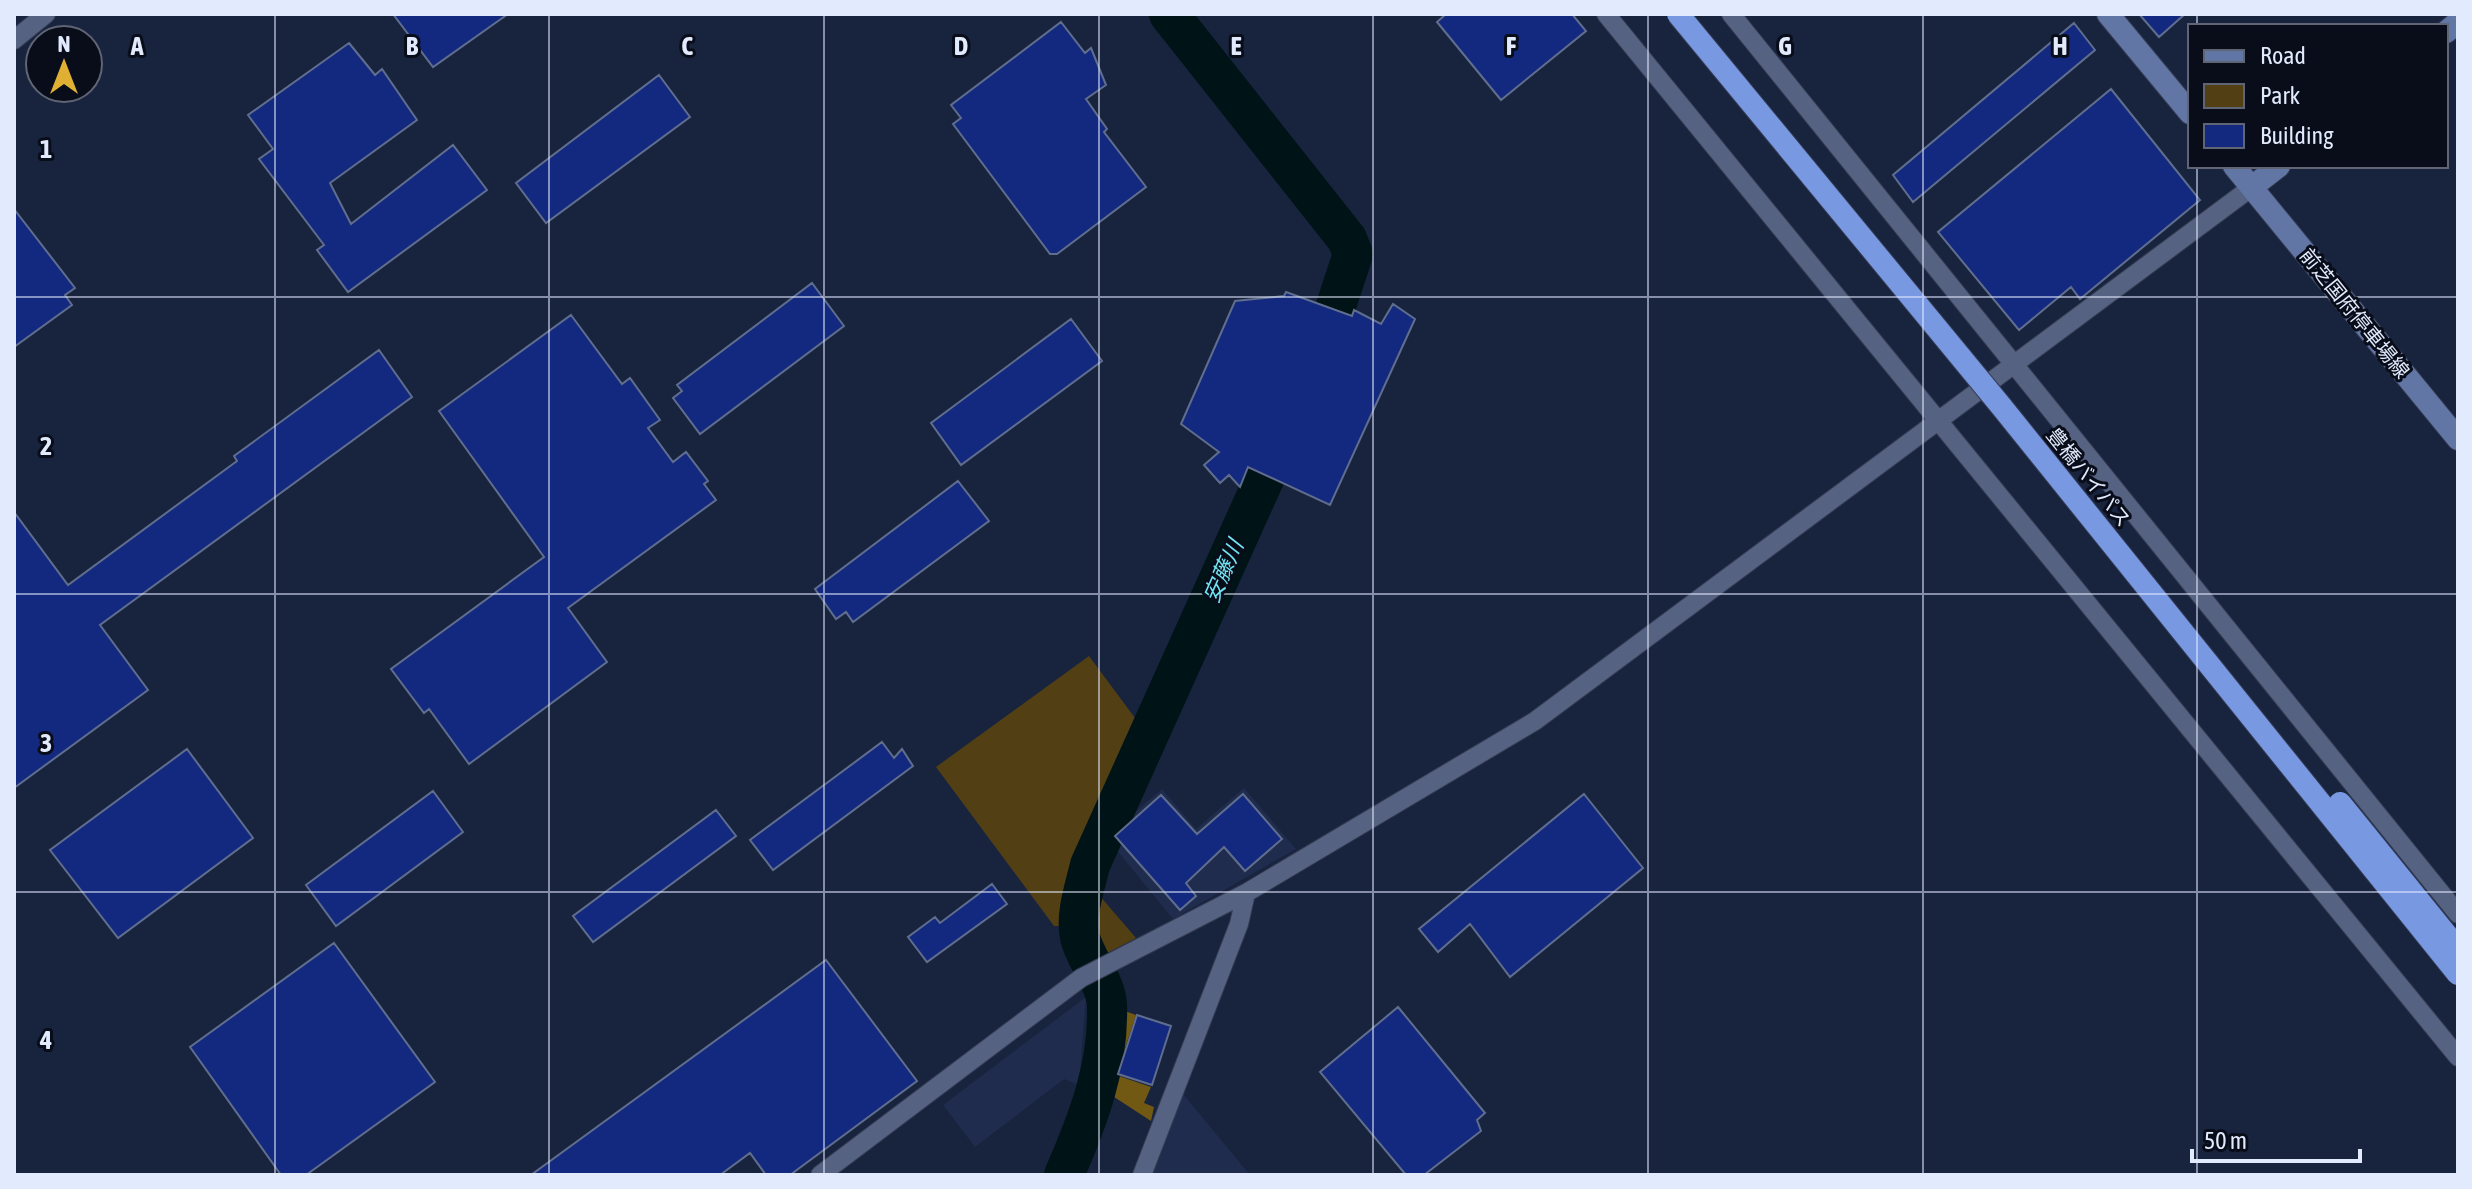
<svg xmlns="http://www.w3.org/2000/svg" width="2472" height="1189" font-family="'Asap Condensed','Noto Sans JP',sans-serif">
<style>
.built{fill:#202c4d}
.green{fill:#524014}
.forest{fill:#715813}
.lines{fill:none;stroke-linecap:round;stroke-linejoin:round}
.river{stroke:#001316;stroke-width:40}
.building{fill:#13287f;stroke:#606e8e;stroke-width:2}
.minor-casing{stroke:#353c54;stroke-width:20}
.secondary-casing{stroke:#353c54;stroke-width:24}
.minor{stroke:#556281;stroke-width:18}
.secondary{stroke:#6276a5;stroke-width:22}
.trunk-bridge-casing{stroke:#353c54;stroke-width:24;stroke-linecap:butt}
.trunk-bridge{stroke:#7998e2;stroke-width:22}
.grid{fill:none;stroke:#e2eafd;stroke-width:2;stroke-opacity:0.55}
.labels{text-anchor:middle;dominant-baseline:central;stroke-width:6;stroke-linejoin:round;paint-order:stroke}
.street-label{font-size:20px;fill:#e2eafd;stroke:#080d19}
.water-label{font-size:22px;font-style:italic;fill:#72e5f4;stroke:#080d19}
.grid-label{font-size:26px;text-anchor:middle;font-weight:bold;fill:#e2eafd;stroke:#080d19;stroke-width:6;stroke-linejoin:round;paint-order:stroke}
</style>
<rect width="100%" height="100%" fill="#18233e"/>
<path class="built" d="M1244,788L1296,849L1173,919L1106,837L1162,789L1196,829Z
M1086,997L1079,1085L1064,1079L975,1147L943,1105Z
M1183,1094L1250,1175H1152Z"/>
<path class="green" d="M1089,656L1135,718C1105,786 1074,852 1063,926H1054L936,767Z
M1093,888L1136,938L1094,960L1087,939Z"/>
<path class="forest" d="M1111,1006L1136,1015L1116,1075L1151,1087L1144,1103L1154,1107L1151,1121L1108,1093Z"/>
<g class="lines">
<path class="river" d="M1169,14L1347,239L1353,254L1318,361
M1064,1175C1088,1120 1109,1066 1107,1005C1106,982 1085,959 1080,937C1075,914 1085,887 1090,865L1288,426"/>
</g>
<path class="building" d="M393,14H508L433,67Z
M1446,14H1572L1586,31L1501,100L1437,22Z
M2139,14H2185L2159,37Z
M1061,22L1085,53L1091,48L1106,85L1086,99L1107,129L1104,132L1146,187L1057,254H1050L953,124L961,118L951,105Z
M2074,23L2095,50L1913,202L1893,175Z
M349,43L375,75L382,69L417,120L330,183L351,224L453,145L487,190L348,292L317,250L324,245L259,159L273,149L248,115Z
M659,75L690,117L546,223L516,183Z
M2111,89L2200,200L2080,299L2071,287L2019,330L1938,232Z
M14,209L75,288L65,295L72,305L14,347Z
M812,283L844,326L700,434L673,398L682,391L677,385Z
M1286,292L1352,316L1354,310L1381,324L1393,304L1415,319L1330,505L1248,467L1240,487L1229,475L1220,483L1204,465L1219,452L1181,424L1235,301L1284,296Z
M571,315L622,384L630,378L660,420L648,428L673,462L686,452L708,481L704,484L716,500L568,608L607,662L469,764L429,709L424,713L391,669L544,557L439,411Z
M1071,319L1102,361L961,465L931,423Z
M379,350L412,397L100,625L148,690L14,788V512L68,585L237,461L234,456Z
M958,481L989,521L853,622L846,612L836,619L815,589Z
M882,742L894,758L902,749L913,766L773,870L750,840Z
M187,749L253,838L118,938L50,850Z
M433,791L463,832L336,926L306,885Z
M1243,794L1282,839L1245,871L1224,847L1186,883L1196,896L1180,910L1115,836L1161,795L1197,834Z
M1584,794L1643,868L1510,977L1470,924L1438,952L1419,929Z
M716,810L736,836L593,942L573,916Z
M992,884L1007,904L927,962L908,937L935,917L940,923Z
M334,943L435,1082L306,1175H281L190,1047Z
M826,960L917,1081L790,1175H766L750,1153L720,1175H531Z
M1398,1007L1485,1113L1477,1120L1481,1131L1424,1175H1406L1320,1072Z
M1137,1015L1171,1026L1152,1085L1118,1074Z"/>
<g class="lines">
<defs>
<path id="minor" d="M1606,14L2458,1057
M1731,14L2458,914
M14,40L46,14
M820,1175L1081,978L1246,893L1535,721L2252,187
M1142,1175L1239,924L1246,893"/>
<path id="secondary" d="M2108,14L2190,113
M2446,32L2458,22
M2234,166L2458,439
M2252,187L2279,166"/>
</defs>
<use href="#minor" class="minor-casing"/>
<use href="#secondary" class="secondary-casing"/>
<use href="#minor" class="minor"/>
<use href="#secondary" class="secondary"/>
<defs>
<path id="trunk-bridge" d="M1678,14L2001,406L2458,974
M2340,803L2458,949"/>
</defs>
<use href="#trunk-bridge" class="trunk-bridge-casing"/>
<use href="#trunk-bridge" class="trunk-bridge"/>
</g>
<path class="grid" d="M275,14V1175M549,14V1175M824,14V1175M1099,14V1175M1373,14V1175M1648,14V1175M1923,14V1175M2197,14V26M2197,166V1175M14,297H2458M14,594H2458M14,892H2458"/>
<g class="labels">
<g class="street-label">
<text transform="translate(2355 313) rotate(51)">前芝国府停車場線</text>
<text transform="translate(2089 477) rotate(51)">豊橋バイパス</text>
</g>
<g class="water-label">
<text transform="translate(1223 571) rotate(-66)">安藤川</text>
</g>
</g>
<g class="grid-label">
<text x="137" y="55">A</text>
<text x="412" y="55">B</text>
<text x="687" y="55">C</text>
<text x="961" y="55">D</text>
<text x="1236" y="55">E</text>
<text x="1511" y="55">F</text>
<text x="1785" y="55">G</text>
<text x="2060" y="55">H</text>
<text x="46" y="158">1</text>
<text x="46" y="455">2</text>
<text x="46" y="752">3</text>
<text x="46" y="1049">4</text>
</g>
<rect width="2472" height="1189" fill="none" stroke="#e2eafd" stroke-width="32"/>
<rect x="2188" y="24" width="260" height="144" fill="#080d19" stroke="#5f6574" stroke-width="2"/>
<rect x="2204" y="50" width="40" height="12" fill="#6276a5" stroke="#5f6574" stroke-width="2"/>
<text x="2260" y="64" font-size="24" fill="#e2eafd">Road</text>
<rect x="2204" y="84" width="40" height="24" fill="#524014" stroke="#5f6574" stroke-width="2"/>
<text x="2260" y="104" font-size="24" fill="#e2eafd">Park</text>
<rect x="2204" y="124" width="40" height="24" fill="#13287f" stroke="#5f6574" stroke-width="2"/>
<text x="2260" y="144" font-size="24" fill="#e2eafd">Building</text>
<g transform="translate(64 64)"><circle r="38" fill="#080d19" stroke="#5f6574" stroke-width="2"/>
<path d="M0-6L14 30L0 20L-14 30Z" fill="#dfb034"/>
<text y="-12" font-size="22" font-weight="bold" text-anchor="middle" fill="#e2eafd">N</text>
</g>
<path d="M2192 1149v12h168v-12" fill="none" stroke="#e2eafd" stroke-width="4"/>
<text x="2204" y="1149" font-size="24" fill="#e2eafd" stroke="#080d19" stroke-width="6" paint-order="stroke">50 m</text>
</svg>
